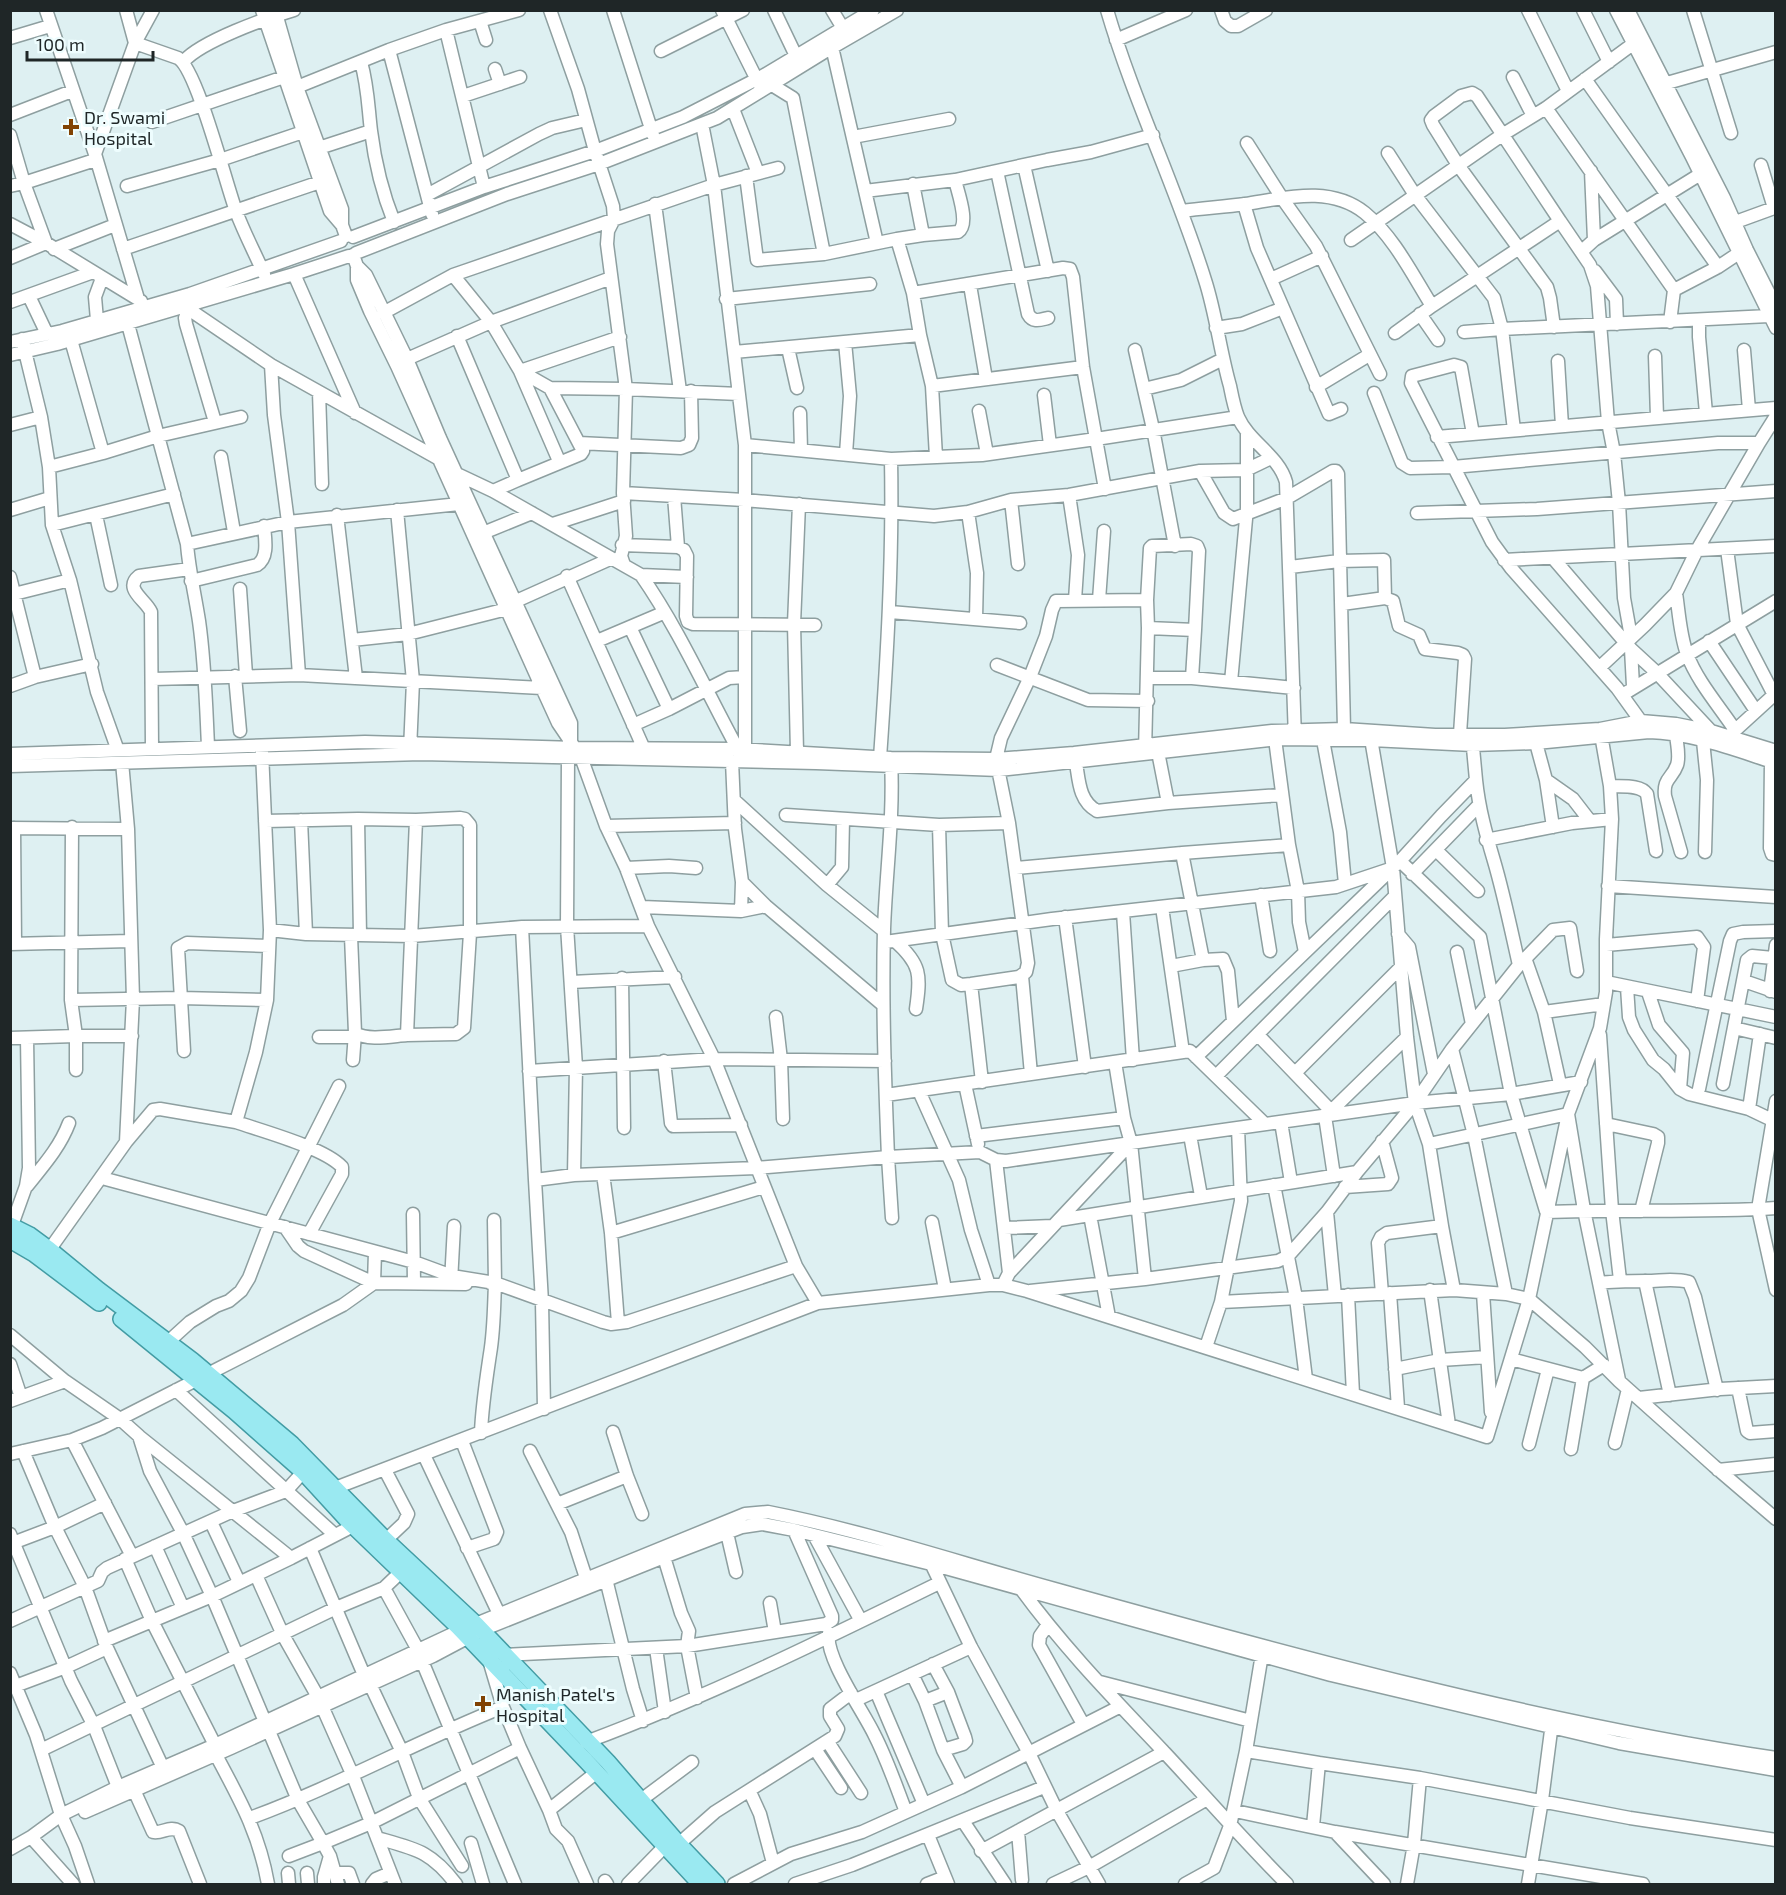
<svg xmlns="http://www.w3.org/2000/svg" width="1786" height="1895" font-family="'Exo 2',sans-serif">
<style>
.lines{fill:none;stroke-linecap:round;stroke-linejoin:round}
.minor-casing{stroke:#8e9fa0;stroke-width:15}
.major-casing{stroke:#439ca4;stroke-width:18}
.minor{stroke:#fff;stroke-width:12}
.major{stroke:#9ae9f1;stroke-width:15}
.poi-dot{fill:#814304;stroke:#eefdfe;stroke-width:2}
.labels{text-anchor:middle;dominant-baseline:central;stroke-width:6;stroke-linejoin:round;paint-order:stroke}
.poi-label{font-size:18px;fill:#1f2627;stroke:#eefdfe;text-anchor:start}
</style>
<rect width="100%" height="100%" fill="#def0f2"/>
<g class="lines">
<defs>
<path id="minor" d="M46,10L95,154L138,299
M126,10L135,43L178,58C197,69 226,184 236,211C244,233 255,253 264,274
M262,10L330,211L342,225L346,236
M275,10L297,87L342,209V225
M550,10L578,89L595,151L613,206L614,219L608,231L607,244L626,389L623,493L626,536L621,556L624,565
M613,10L653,135
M722,10L759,84
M774,10L796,56
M832,10L847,35
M1107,10C1134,102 1177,189 1205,280C1216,314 1220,351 1230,386C1232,396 1234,407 1238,417C1249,442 1279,456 1286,482L1295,738
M1221,10L1225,21L1231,26H1238L1266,10
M1528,10L1568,91
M1583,10L1609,62
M1616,10L1692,157L1776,328
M1628,10L1724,198L1747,250L1776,307
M1693,10L1731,133
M480,21L486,40
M446,30L484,187
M10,38L50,26
M1116,40L1186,10
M832,47L877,243
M389,50L432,214
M661,51L743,10
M184,61C202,41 266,18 294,10
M361,62C368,87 368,106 371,131C375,163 382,192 394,222
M495,69L500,84
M1513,77L1533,116
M1585,79L1718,267
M1667,83L1776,52
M772,85L793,98L824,254
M297,87L389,50L446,30L519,10
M463,96L520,77
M1546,108L1674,290L1718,267L1739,253
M733,109L758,173
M10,115L72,91
M152,122L284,77
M702,124L714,185L745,445V750
M10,135L24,183L95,160
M853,137L949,119
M1247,143L1282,198L1316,246L1380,374
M319,148L371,131
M1388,153L1415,195L1494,298L1502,329L1514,430
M95,154L135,43L153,10
M1024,165L1048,271
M997,171L1028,314C1033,323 1040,320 1048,318
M1591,171L1594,240
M10,186L24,183L46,243L10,258
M127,186L220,160L303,132
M865,191L955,180L1047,160L1091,152L1153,135
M427,195L539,134L552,128L586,120
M655,204L680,391
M1182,211C1203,208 1224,207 1245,204C1285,198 1330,185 1365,213C1394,237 1412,274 1432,306L1395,333
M1560,221L1590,265L1597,286L1608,422L1614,453L1619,503L1624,598L1631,637
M10,224L46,243L141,301
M1730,224L1774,208L1761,165
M923,235L958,232C970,224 958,193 955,180
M353,237L484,187L595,151L683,117L761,77L873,10
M897,239L923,235L913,184
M1351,240L1502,135L1546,108L1641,38
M54,249L115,225
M123,249L320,182
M1582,251L1594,240L1707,170
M356,253L507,194L599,164L717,118L826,51L897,10
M353,255L357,266V280L370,311L397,366L542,688L558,723L581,757L606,826L626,868L648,926L714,1059L796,1266L818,1303
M357,266L366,275L407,359L440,438L571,723V740
M1595,271L1616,299L1617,324
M294,274L355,413
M453,275L491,322L520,371L620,337
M1271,279L1322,256
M970,285L986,379
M913,293L1063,268L1070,269L1073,277L1083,367L1105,489
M29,296L47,334
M726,299L870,284
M10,302L93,272
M191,303L185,318L186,324L215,422
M1432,306L1560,221L1477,96L1472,93L1461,96L1434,116L1431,120L1433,125L1458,165L1547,287L1550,298L1554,327
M1283,308L1329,414L1341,409
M190,310L271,365L439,459L457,474L493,491L641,575C680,631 708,695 741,755
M125,313L187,544C189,570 195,595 199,621C205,663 206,704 208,746
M383,313L453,275L714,185L778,168
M1420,314L1438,340
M97,320L95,297L102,278
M1699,320V337L1706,413
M1670,322L1674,290
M1216,328L1242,324L1283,308L1257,248L1244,204
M1464,332L1502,329L1769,316L1774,314
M920,335L932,386L1083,367
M457,336L518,480L581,454L583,451L550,388
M22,339L41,417L49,467L52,525L70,580L97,692L122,762L128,829L133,999L126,1142
M71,340L103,453L158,436L241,417
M10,342L62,331L190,294L341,241
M845,342L850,396L846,454
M788,348L797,388
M1135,350L1153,429L1175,546
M1744,350L1749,410
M734,352L920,335L913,293L897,239L824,254L757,260L746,176
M10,355L57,344L294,274L349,256
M1655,356L1657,417
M407,359L491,322L611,278
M1558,361L1562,426
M271,365L274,415L288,522L299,675
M932,386L936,457
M1316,387L1369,355
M1144,389L1181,380L1223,359
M319,392L322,484
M1374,393L1402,463L1410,468L1453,467L1718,443H1759L1776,416
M1044,395L1050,445
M979,411L987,454
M800,413L801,450
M10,425L41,417
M1473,434L1461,367L1454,365L1412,376L1411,383L1492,542L1511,568L1617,688L1645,727
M1437,437L1776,408
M579,443L681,448L689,445L692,438L691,391
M745,445L891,459L982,455L1096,439L1238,417
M221,457L234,532
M559,461L520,371L550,388L626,389L739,394
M49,467L103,453
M1200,471L1224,513L1233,519L1287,498L1333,471H1336L1338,474L1344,729
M493,491L518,480
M623,493L744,500L934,516L968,512L1011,500L1069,495L1200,471L1246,470L1271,458
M1069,495L1078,555L1075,600
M674,496L678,547
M1011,500L1018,564
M10,510L50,498
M397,510L413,681L410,750
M968,512L977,573L976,619
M1417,513L1537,509L1776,491
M96,515L111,585
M337,515L356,678
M553,524L624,501
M52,525L174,494
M483,533L532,513
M187,544L288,522L459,504
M622,545L678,547L684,550L687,556L686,616L688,622L693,624L815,625
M1727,549L1737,624L1774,695
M1553,558L1631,649L1656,672L1711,731
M1504,560L1776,546
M1290,567L1339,561L1384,560L1385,598L1393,601L1399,626L1419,635L1425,649L1458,653L1463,655L1465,659L1460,734
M641,575L687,577
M567,576L644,749
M10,577L35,677
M191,581L257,565C269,558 265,538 264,526
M240,589L246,675
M1676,593C1679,613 1680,635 1687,654C1697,681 1719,706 1735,730
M10,595L70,580
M1099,600L1104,531
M514,602L610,559
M1342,604L1385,598
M890,612L1020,623
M630,627L669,709
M352,640L408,634L507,609
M597,641L663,613
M1709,641L1756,711
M1631,649L1633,686
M997,665L1088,700L1148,701
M1599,668L1645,625L1676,593L1697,550L1759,443
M235,676L240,731
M1148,678H1192L1294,688
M1192,678L1195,630
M153,679L299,675L542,688
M1231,682L1247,508V432
M10,686L35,677L92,664
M1622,695L1776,601
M633,725L669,709L729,678L745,677
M1370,733L1393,868
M1676,735C1677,744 1680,757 1677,765C1672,779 1663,778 1665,796L1681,852
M1730,735L1776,693
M1323,740L1340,832L1345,884
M1703,741L1707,780L1705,852
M1536,743L1546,780L1553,827
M152,748L151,612C146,600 123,589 139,576L189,569
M797,752L794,624L799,504
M1145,752L1148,628L1195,630L1199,551L1197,546L1191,544L1152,546L1150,548L1147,600L1148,628
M1158,752L1168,803
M10,754L365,742L576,748L738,749L891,758L996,759L1074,753L1272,731L1344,729L1435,735H1505L1600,729L1641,721L1676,724L1711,731L1776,751
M568,757L567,926L576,1067L574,1175
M880,758C887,658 893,559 891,459
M732,761L735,829L742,882L766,906L883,1005
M1771,762L1770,848L1772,854L1776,855
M1076,763C1079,781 1079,801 1097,811L1168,803L1281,795
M10,766L421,754L816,763L999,770L1279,739L1371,740L1473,745L1536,743L1649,732C1692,733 1735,750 1776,763
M1476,780C1479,809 1486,834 1494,861C1504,895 1511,930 1519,965
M1546,780L1573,799L1590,821
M1610,786C1621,787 1640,784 1647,794L1656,851
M734,800L827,885L884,931
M786,815L939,825L942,934L952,980L961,985L971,984L1019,977L1026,972L1028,963L1009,823L996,759L1001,738L1030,677L1046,636L1052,610L1056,601L1147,600
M358,819L416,820L460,818L465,819L470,825V933L464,1028L456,1034L407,1035
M301,820L306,934
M265,821L358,819L360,935
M939,825L1009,823
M606,826L735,823
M72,827L71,1000L76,1036V1070
M10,828L128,829
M14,828L15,944
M1486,840L1572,823L1612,819
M1289,845L1298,891L1299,922L1305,952
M1436,850L1478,891
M1400,861L1480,937L1511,1094L1546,1211
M626,868L669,866L696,868
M1016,868L1182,853
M1412,874L1479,805
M742,882L741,911L766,906
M827,885L842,867L843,819
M1608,886L1776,897
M1261,895L1270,951
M642,907L741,911
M1162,907L1183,1052
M1123,912L1133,1060
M1065,917L1085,1067
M522,927L535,1180
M270,930L306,934L412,936L522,927L648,926
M1398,934L1409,947L1434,1074
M351,936L355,1033C368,1041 392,1036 407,1035L416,820
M895,941C921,964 921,975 916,1009
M885,942L1052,919L1336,887L1393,868L1407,1037L1415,1103L1131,1143L1009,1273L1003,1285
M10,944L130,941
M1606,945L1697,937L1704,947L1697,1001
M1457,952L1472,1024
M1525,958L1544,1012L1560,1084
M1203,960L1182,853L1289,845L1275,739
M1171,966L1203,960L1223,959L1228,971L1233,1021
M1022,976L1031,1074
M622,978L624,1128
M1744,981L1776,992
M571,982L675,977
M1606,982L1776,1017
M971,984L982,1082
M1627,987L1629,1017L1634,1030L1653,1060L1664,1069L1680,1089L1689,1094L1749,1109L1772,1120
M1770,991L1776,945
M1648,992L1659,1025L1683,1053L1680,1089
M71,1000L180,998L267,1000
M1544,1012L1604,1004
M776,1017L781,1060L783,1119
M1734,1028L1776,1038
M1258,1035L1334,1114
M1600,1035L1612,1210L1620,1280
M319,1037H354
M10,1038L76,1036H132
M1452,1049L1474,1135L1506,1294
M184,1051L178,948L187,943L269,946
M1196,1057L1400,861L1441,816L1476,780L1472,737
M353,1060L355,1033
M664,1061L671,1123L673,1126L741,1125
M529,1071L714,1059L885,1061
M1296,1072L1401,967
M1216,1076L1395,896
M965,1084L978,1144
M1723,1084L1747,960L1752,956L1773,958
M1699,1089L1730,941L1733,934L1743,932L1776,931
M919,1091L959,1180L971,1230L989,1285
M886,1095L1190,1051L1265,1124
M1776,1101L1758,1209L1776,1290
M1749,1109L1760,1034
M1331,1111L1407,1037
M1325,1116L1334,1176
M1124,1118L1131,1143L1145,1279L1278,1261L1288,1256L1327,1212L1357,1172L1415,1103L1452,1049L1519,965L1553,930L1570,928L1577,971
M236,1122C262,1131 325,1148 342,1167V1174L309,1234
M1281,1122L1291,1182
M1606,1124L1653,1134L1658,1137V1143L1641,1211
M1190,1135L1201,1196
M976,1136L1124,1118L1115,1062
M1429,1144L1568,1114L1584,1210L1619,1380
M996,1160L1009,1273
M603,1174L611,1233L618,1323
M102,1178L414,1262L452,1276L495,1283L603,1322L611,1324L627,1322L796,1266
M1274,1185L1296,1298L1306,1379
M27,1186C43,1166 60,1147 69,1123
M1345,1187L1388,1184L1392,1178L1382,1141
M1327,1212L1335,1296
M1547,1212C1623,1209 1699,1213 1776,1208
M413,1214L414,1283
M1090,1215L1109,1317
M892,1218L888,1157L980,1152L996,1160L1006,1161L1131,1143
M494,1220L495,1283
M1059,1220L1357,1172
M932,1222L945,1289
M12,1225L26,1186L29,1168L27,1038
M1442,1226L1454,1290
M285,1227L298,1246L304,1251L374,1283L466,1284
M1004,1228L1052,1226
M611,1233L764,1187
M45,1256L126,1142L153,1110L160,1109L236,1122L256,1052L267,1000L270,930L262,752
M1645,1281L1670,1395
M451,1282L454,1226
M1599,1283C1615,1281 1630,1281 1646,1281C1661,1281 1674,1278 1689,1282L1695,1297L1717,1390
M1430,1290L1449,1425
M1030,1291L1145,1279
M1390,1293L1398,1408
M1483,1293L1491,1412
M1382,1294L1378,1243L1381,1237L1387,1233L1442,1226L1429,1144L1415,1103L1511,1094L1581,1082
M1348,1295L1353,1394
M1221,1302L1454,1290L1506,1294L1529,1299L1585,1347L1619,1381L1714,1466L1776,1519
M10,1335L65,1381
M168,1342L190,1322L216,1306L229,1301L241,1291L249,1278L270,1223L339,1086
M1206,1347L1221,1302L1241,1201L1238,1128
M1511,1359L1583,1378
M10,1364L21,1397
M1395,1369L1440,1360L1487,1357
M1738,1388L1747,1431L1750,1433L1776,1431
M176,1390L335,1535
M1639,1398L1720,1389L1776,1386
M10,1401L65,1381L120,1419L139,1436L150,1471L183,1533L212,1596L298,1800L323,1843L371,1823L520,1748
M544,1409L542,1302L535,1180L574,1175L756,1168L888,1157C885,1081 882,1005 884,929C886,872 894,816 891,760
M613,1432L627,1476L642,1514
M481,1433C482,1406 486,1381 490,1354C494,1331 494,1307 495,1283H490
M140,1437L291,1558L353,1526
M72,1440L132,1556
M462,1441L497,1532L494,1539L467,1548
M1615,1443L1628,1389
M1529,1444L1548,1369
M1571,1449L1583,1378L1604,1365
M23,1451L55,1527L85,1587L107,1648L163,1768
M530,1451L571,1532L586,1578
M10,1454L72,1440L102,1428L343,1305L374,1283L375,1252
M424,1455L499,1614
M385,1470L408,1514L404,1523L386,1540
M1718,1470L1776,1464
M335,1488L818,1303L989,1285H1003L1027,1291L1487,1437L1529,1299L1568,1114L1600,1028L1606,992V939L1612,819L1610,786L1600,729
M557,1504L627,1476
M211,1522L239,1582
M727,1533L736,1572
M10,1534L71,1681L94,1726L120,1792
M814,1535L861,1621
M10,1544L55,1527L105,1503
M155,1546L183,1608
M310,1548L364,1675
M664,1557L681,1613L689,1631L687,1646L697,1698
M125,1559L152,1621L215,1745L216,1755C240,1800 259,1833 268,1884
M929,1559L971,1647L1029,1753L1057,1811L1099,1884
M256,1575L283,1635L318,1697L353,1776L395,1884
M606,1579L633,1689L643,1721
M384,1588L418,1650
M1021,1589C1064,1648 1115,1700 1165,1753C1206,1797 1245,1842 1287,1884
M770,1603L775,1632
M10,1621L98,1581L102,1572L107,1568L233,1511L286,1491L303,1472
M1047,1626L1040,1636L1039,1645L1083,1724
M829,1633C824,1656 863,1711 874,1734C887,1759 896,1786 906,1812
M104,1641L212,1596L291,1558
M656,1648L665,1712
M504,1655L687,1646L826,1624L832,1620V1616L794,1530
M489,1660L503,1707L520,1748L549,1810L556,1829L568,1841L587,1884
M422,1661L515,1884
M933,1664L948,1692L965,1737L966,1741L963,1744L943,1750
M10,1673L36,1735L61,1815L75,1846L88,1884
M912,1674L925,1701
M1100,1682L1251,1721
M370,1684L402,1752L419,1798L462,1866
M10,1688L66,1667L107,1648
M876,1691L924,1804
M948,1692L925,1701L943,1750L962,1787
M856,1700L971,1647
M586,1742C707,1697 823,1640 939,1583
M828,1742L861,1793
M815,1749L841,1788
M41,1750L336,1608L384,1588L406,1567
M1246,1751L1319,1763
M134,1790L153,1832C162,1834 170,1825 179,1831L200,1884
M750,1792L760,1814L773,1863
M641,1800L692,1762
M549,1810L597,1772
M1235,1811L1335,1832L1643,1884
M85,1812L231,1748L433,1656L482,1630L664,1557L742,1527L762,1524L794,1530L931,1564L1331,1675L1619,1743L1776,1770
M250,1818C337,1786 417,1741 503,1707
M963,1821L1005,1884
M1313,1826L1319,1763L1420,1778L1630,1818L1776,1840
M1018,1831L1022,1880
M1335,1832L1384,1884
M928,1835L948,1884
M31,1837L73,1884
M377,1838C416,1849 431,1851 456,1884
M471,1843L483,1884
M10,1849L31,1837L61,1815L118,1787L215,1745L461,1630L745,1514L768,1512C865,1531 960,1563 1055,1589C1292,1655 1532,1721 1776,1758
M673,1849L715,1812L835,1736L838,1729L830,1716V1709L851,1693
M981,1851L1164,1752
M289,1856L323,1843L330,1856L338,1884
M288,1873L289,1884
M307,1873L308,1884
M335,1873H349L353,1884
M605,1881L607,1884
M324,1884V1877L330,1856
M372,1884L376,1879L390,1873
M628,1884L665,1846
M734,1884L791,1854L862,1832L962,1787L1119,1707
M795,1884L852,1865L1044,1787
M927,1884L945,1877
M1053,1884L1089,1867L1207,1799
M1185,1884L1214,1868L1230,1826L1246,1751L1263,1648
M1407,1884L1414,1844L1420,1778
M1528,1884L1542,1800L1552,1723"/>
<path id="major" d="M10,1225L30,1235L49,1249L99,1290L192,1360L292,1444L386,1540L476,1624L608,1762L679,1844L717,1884
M10,1240L34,1254L99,1303
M121,1319L234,1411L303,1472L347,1520L457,1626L587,1762L700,1884"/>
</defs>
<use href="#minor" class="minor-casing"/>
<use href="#major" class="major-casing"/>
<use href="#minor" class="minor"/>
<use href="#major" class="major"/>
</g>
<g class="poi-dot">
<path d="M68 118h6v6h6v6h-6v6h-6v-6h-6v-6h6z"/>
<path d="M480 1695h6v6h6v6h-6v6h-6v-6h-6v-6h6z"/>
</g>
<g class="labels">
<g class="poi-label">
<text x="84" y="117">Dr. Swami<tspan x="84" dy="21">Hospital</tspan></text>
<text x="496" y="1694">Manish Patel's<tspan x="496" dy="21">Hospital</tspan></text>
</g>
</g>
<rect width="1786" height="1895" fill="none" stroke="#1f2627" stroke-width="24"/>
<path d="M27 51v9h126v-9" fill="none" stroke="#1f2627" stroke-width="3"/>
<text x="36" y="51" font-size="18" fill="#1f2627" stroke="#eefdfe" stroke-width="4.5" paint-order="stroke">100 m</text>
</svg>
